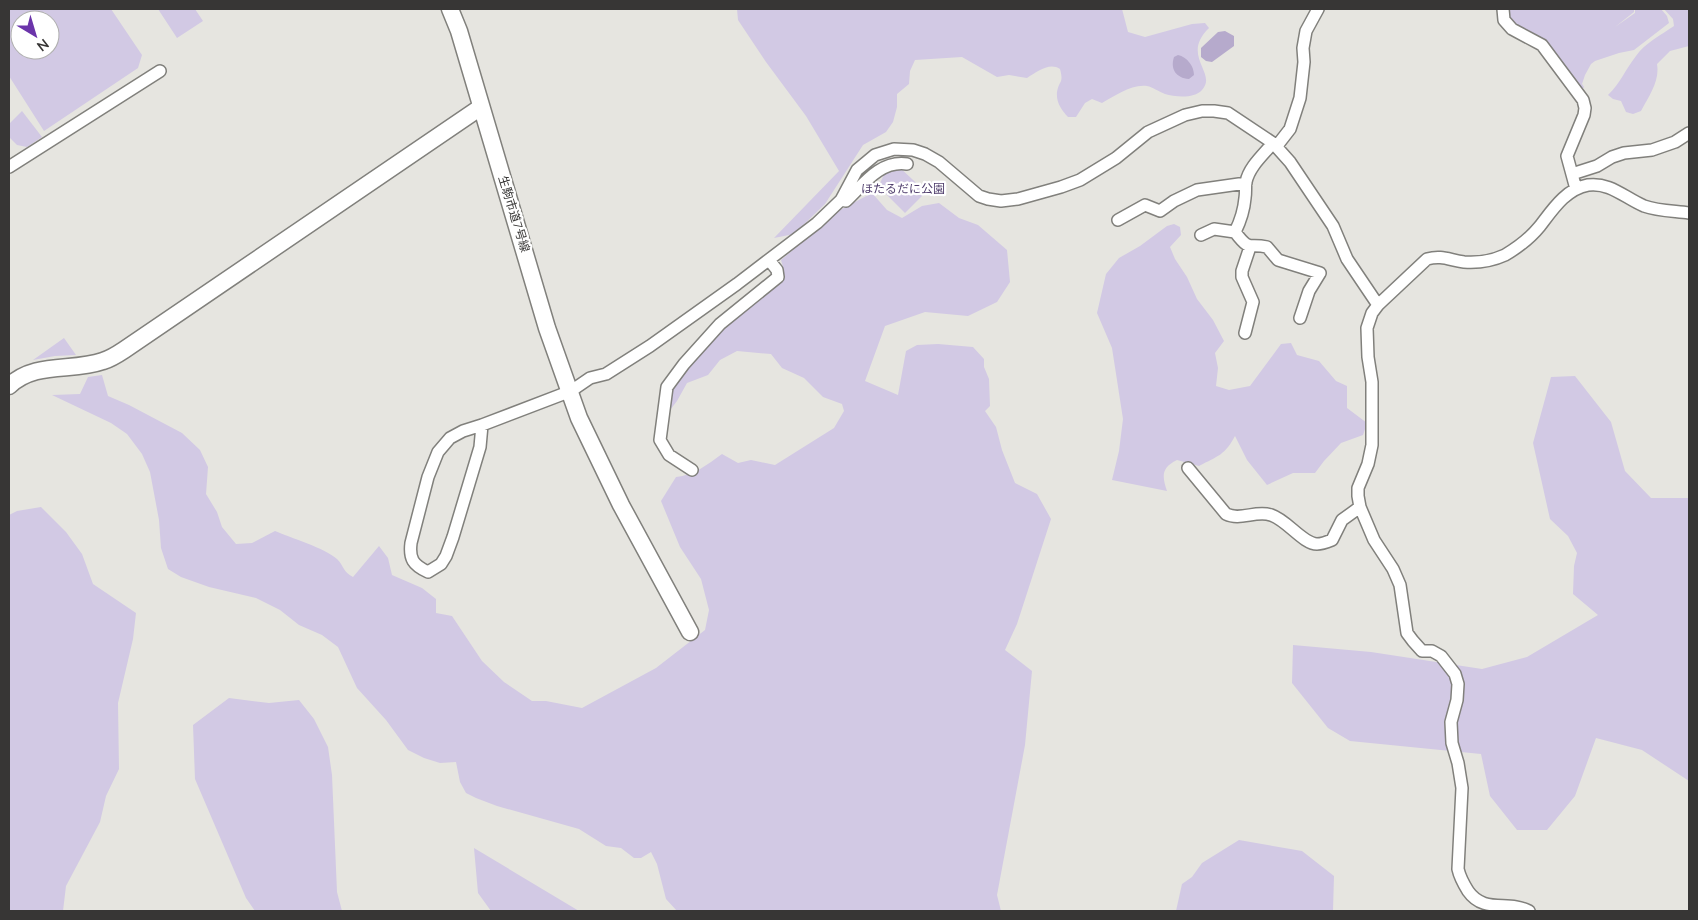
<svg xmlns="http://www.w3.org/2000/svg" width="1698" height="920" font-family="'Nunito Sans','Noto Sans JP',sans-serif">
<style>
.green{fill:#d2c9e4;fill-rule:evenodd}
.water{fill:#b6aacc}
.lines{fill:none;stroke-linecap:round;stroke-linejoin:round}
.street-casing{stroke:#81807c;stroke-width:14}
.secondary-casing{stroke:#81807c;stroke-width:19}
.street{stroke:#fff;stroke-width:11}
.secondary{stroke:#fff;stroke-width:16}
.labels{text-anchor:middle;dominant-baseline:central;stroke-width:4.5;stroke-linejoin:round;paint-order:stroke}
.park-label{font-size:12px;fill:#4f3d6c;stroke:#fff}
.street-label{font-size:12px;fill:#373635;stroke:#fff}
</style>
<rect width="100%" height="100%" fill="#e6e5e0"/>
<path class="green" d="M9,9H111L142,55L138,68L44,131L9,76ZM20,20H50V50H20Z
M158,9H195L203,21L177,38Z
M737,9H1122L1128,32L1145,37L1192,24L1205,23L1209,28C1180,56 1218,73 1202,90C1194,99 1175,97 1165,94C1159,92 1153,87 1147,86C1131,84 1115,96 1102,103L1092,99L1085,103L1076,117H1068C1062,110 1056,103 1057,92C1059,80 1064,84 1060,69C1049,62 1037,72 1027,78L1009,75L997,77L962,57L915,60L910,71L909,84L897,94V107L893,122L886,132L863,145L825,204L794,234L774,238L839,171L806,116L766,62L738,20Z
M1506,9H1634V12L1615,27L1635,13V9H1661L1667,16L1669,23L1634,50L1619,53L1595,61L1591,64L1585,75L1582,84L1584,87L1581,91L1550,51L1510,21Z
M1664,9H1689V46L1670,51L1657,64C1660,81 1649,96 1641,111L1633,114L1626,112L1621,101L1613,99L1608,95C1621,82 1625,70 1636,56C1645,43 1661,35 1674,26L1673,19Z
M22,111L42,137L27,147L17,145L9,137V124Z
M898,166L926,192L905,213L879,187C882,176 887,169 898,166Z
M872,193L887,210L902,218L922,206L939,203L959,218L978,225L1007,250L1010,282L997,302L968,316L925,312L885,326L865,381L898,395L906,351L917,345L938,344L973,347L984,359V367L989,379L990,406L985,411L996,427L1002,450L1015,483L1037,494L1051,519L1017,624L1005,650L1032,671L1025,745L997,895L1001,911H677L666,899L657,864L651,852L641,858H634L621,848L606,846L579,829L497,806L476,798L466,793L460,782L456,762L440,763L424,758L408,750L386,720L357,688L338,647L322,635L299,625L280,610L256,598L209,587L181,577L168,569L161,548L159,520L150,472L142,454L127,434L111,423L52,395L80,394L88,377L102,375L108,396L129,405L182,433L200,450L208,467L206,494L217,512L222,527L236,544L252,543L275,531C291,538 325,548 337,559C344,566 343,572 353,577L379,546L388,558L392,575L422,588L436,599V613L452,616L482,661L504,682L532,701H546L582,708L656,668L705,630L709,610L701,579L680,547L661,501L676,477C694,475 707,465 722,454L738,463L751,460L775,465L834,428L844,411L842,404L823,397L804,378L782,368L771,354L737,351L720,360L708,375L687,383L677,401L667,414L673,384L723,326L783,281V267L781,260L840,210Z
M1174,224L1180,227L1181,235L1170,247L1175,259L1187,277L1197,299L1213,320L1224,341L1215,353L1218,368L1216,386L1229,390L1250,386L1281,344L1291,343L1297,355L1319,361L1336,381L1347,386V408L1367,423L1363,435L1341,443L1324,461L1315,473H1293L1267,485L1247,460L1235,436C1225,455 1218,456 1199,466L1177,460C1161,468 1162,476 1167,491L1112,480L1119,451L1123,419L1112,348L1097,313L1106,274L1119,258L1140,246L1167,226Z
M64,338L76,355L55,356L33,360Z
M1575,376L1611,422L1625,471L1651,498H1689V781L1642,750L1596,738L1575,796L1547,830H1517L1490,796L1481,754L1350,741L1328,728L1292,683L1293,645L1371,652L1482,669L1527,657L1598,615L1573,594L1574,566L1577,553L1568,536L1550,519L1533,443L1551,377Z
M41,507L66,532L82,554L93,584L136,613L133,639L118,703L119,769L106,796L100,822L66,886L63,911H9V515L17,511Z
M229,698L269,703L299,700L314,719L328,747L332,775L337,892L342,911H255L246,898L195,779L193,725Z
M1239,840L1302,851L1334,876L1333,911H1176L1182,884L1192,877L1202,863Z
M474,848L579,911H491L478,893Z"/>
<path class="water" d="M1225,31L1234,36V46L1212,62L1206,61L1201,57V48L1218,32Z
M1178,55C1187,57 1194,66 1194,75L1189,79C1176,78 1170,69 1174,57Z"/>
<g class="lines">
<defs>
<path id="street" d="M1503,9L1504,20L1512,29L1542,45L1583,100L1585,108L1584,115L1567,156L1576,189
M1273,143C1263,155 1249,167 1246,182C1245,187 1246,193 1245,198C1244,210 1240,222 1235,232C1250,252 1248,243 1267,247L1278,260L1320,273L1309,291L1300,318
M1276,147L1290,129L1300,98L1304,62L1303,48L1306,31L1318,9
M9,167L160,71
M1572,174L1597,166L1612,157L1624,153L1652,150L1675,142L1689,133
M841,200L846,201C863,185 880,160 907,164
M1118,220L1145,205L1160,211L1174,201L1197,190L1246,183
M1201,235L1214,229L1235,232
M1378,305L1372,313L1367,328L1368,357L1372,382V445L1368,464L1358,488V496L1360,507L1374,540L1393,569L1400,585L1407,633L1413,641L1422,651H1432L1441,656L1455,674L1458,684L1457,700L1451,722L1452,743L1458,763L1462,788L1458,869C1460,878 1463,883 1468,891C1484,914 1508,900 1529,911
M1245,333L1253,302L1242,277V271L1250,247
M482,425L480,447L453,537L446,556L441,564L428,572C413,565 409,559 411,543L428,477L438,452L450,438L463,431L482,425L571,391L590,378L606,374L650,346L737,284L817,223L841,200L857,170L875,155L894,149L913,150L925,154L939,162L979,196L988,199L1001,201L1018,199L1061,187L1080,180L1116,158L1148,132L1185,115L1202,111H1214L1228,113L1273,143L1290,162L1333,226L1347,259L1378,305L1427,259C1442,255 1449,260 1464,262C1478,263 1492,261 1505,255C1517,248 1531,237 1540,226C1553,209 1566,189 1588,185C1610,182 1625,198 1644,206C1658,211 1675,211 1689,213
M1188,468L1226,514C1240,521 1256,510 1271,515C1287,520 1303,544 1317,544C1322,544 1327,542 1332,540L1342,520L1360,507
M692,470L669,455L660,440L667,387L684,364L720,324L778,277L777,270L769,260"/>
<path id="secondary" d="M450,9L459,31L547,328L579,418L621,505L690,632
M9,386C35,361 72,372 103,361C110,359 118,354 124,350L481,107"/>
</defs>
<use href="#street" class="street-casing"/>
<use href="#secondary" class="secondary-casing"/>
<use href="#street" class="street"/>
<use href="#secondary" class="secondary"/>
</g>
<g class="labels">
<g class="park-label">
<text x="903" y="189">ほたるだに公園</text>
</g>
<g class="street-label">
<text transform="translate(514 214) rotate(73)">生駒市道7号線</text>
</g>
</g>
<rect width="1698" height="920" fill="none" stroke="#373635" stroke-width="20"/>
<g transform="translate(35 35) rotate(142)"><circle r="24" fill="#ffffff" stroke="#afafae"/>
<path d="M0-4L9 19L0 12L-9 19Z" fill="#6b34aa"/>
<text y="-8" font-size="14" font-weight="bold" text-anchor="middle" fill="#373635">N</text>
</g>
</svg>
